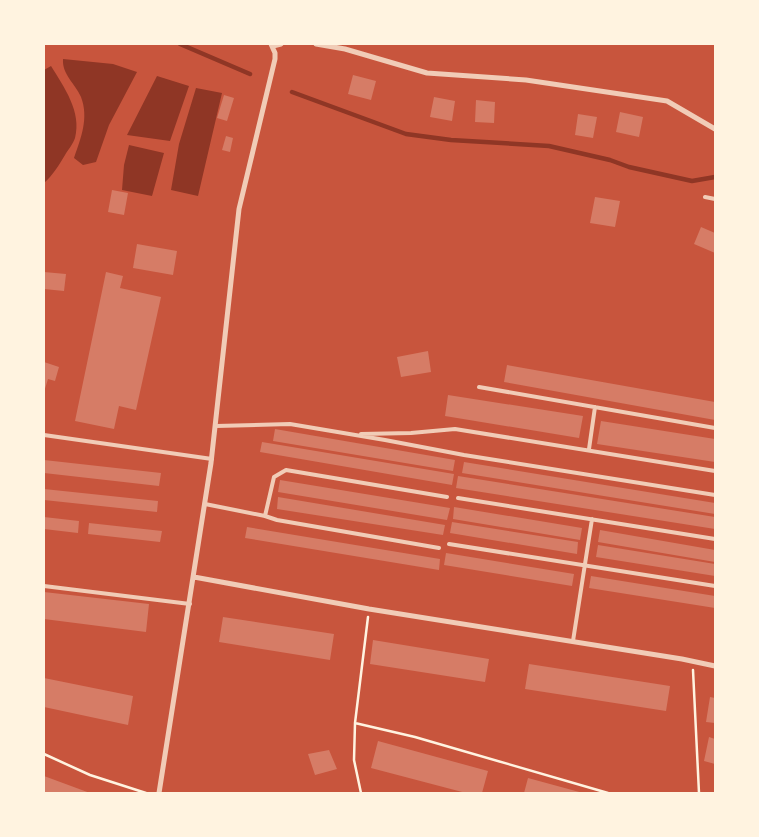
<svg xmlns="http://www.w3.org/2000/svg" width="759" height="837" font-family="'Libre Baskerville',serif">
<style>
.water{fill:#8f3625}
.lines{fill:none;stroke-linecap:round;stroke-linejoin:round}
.stream{stroke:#8f3625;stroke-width:4.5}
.building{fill:#d67c66}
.path{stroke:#fff3e0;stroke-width:2.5}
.service{stroke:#f1ccb7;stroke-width:4}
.minor{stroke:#f1ccb7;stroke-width:5}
</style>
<rect width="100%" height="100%" fill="#c8553d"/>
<path class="water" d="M63,59L113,64L137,72L109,125L96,162L83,165L74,158C81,138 89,118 81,97C75,83 62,75 63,59Z
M51,66C64,87 82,112 75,138C73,144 68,150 65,155C59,165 53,175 44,183V70Z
M157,76L189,86L170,141L127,135Z
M196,88L222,93L198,196L171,190L179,144Z
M129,145L164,153L152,196L122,190L124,165Z"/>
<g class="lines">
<path class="stream" d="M180,44L250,74
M292,92L406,134L451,140L549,146L610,160L629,167L692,181L715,177"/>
</g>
<path class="building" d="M353,75L376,81L371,100L348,94Z
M224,95L234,98L227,121L217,118Z
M434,97L455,101L452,121L430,117Z
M476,100L495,102L494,123L475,122Z
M620,112L643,117L639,137L616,132Z
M578,114L597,117L593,138L575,135Z
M226,136L233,138L230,152L222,150Z
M112,190L128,193L124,215L108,212Z
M595,197L620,201L615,227L590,223Z
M701,227L715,233V253L694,244Z
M137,244L177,251L173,275L133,268Z
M44,272L66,274L64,291L44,289Z
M106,272L123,276L120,288L161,297L136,410L119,406L114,429L75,421Z
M428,351L431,372L401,377L397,357Z
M44,362L59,367L55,381L48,379L44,392Z
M507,365L715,402V420L504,382Z
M448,395L583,416L579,438L445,416Z
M601,421L715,439V462L597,444Z
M275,429L455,460L453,471L273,441Z
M262,442L454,474L452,485L260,452Z
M44,460L161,473L159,486L44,473Z
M464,462L715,503V514L462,473Z
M458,476L715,517V529L456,488Z
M280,480L450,508L447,520L278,492Z
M44,489L158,501L157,512L44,500Z
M278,497L445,525L443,535L277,509Z
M454,507L582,528L580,540L453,519Z
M44,517L79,521L78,533L44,529Z
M452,522L578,542L577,554L450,533Z
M89,523L162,531L160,542L88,534Z
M247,527L440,559L439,570L245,538Z
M600,530L715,550V562L598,542Z
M598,545L715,564V576L596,557Z
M446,553L574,574L572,586L444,565Z
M591,576L715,596V608L589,588Z
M44,592L149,604L146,632L44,619Z
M223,617L334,634L330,660L219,642Z
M373,640L489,659L485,682L370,664Z
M529,664L670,686L666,711L525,689Z
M44,678L133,696L128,725L44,707Z
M710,697L715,698V723L706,722Z
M709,737L715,739V764L704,761Z
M378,741L488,771L482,793H466L371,768Z
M329,750L337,769L315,775L308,754Z
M44,776L90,793H44Z
M528,778L583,793H524Z"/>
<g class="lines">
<path class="path" d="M693,670L699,793
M355,723L415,737L608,793
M44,754L90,775L146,793
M361,793L354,760L355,723L368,617"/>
<path class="service" d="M705,197L715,199
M479,387L715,428
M216,426L290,424L385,440L464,455L715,495
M361,434L411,433L455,429L715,471
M44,435L212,459
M589,449L595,407
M458,498L715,539
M205,504L265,516L277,520L439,548
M265,516L274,477L286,470L447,497
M449,544L715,586
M44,586L190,604
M573,641L592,519"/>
<path class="minor" d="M316,44L345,49L427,73L526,80L667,101L715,129
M273,46L281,44
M194,577L369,609L682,659L715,666
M159,793L211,463L239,209L275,59V53L271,44"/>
</g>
<rect width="759" height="837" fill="none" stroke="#fff3e0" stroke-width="90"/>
</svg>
